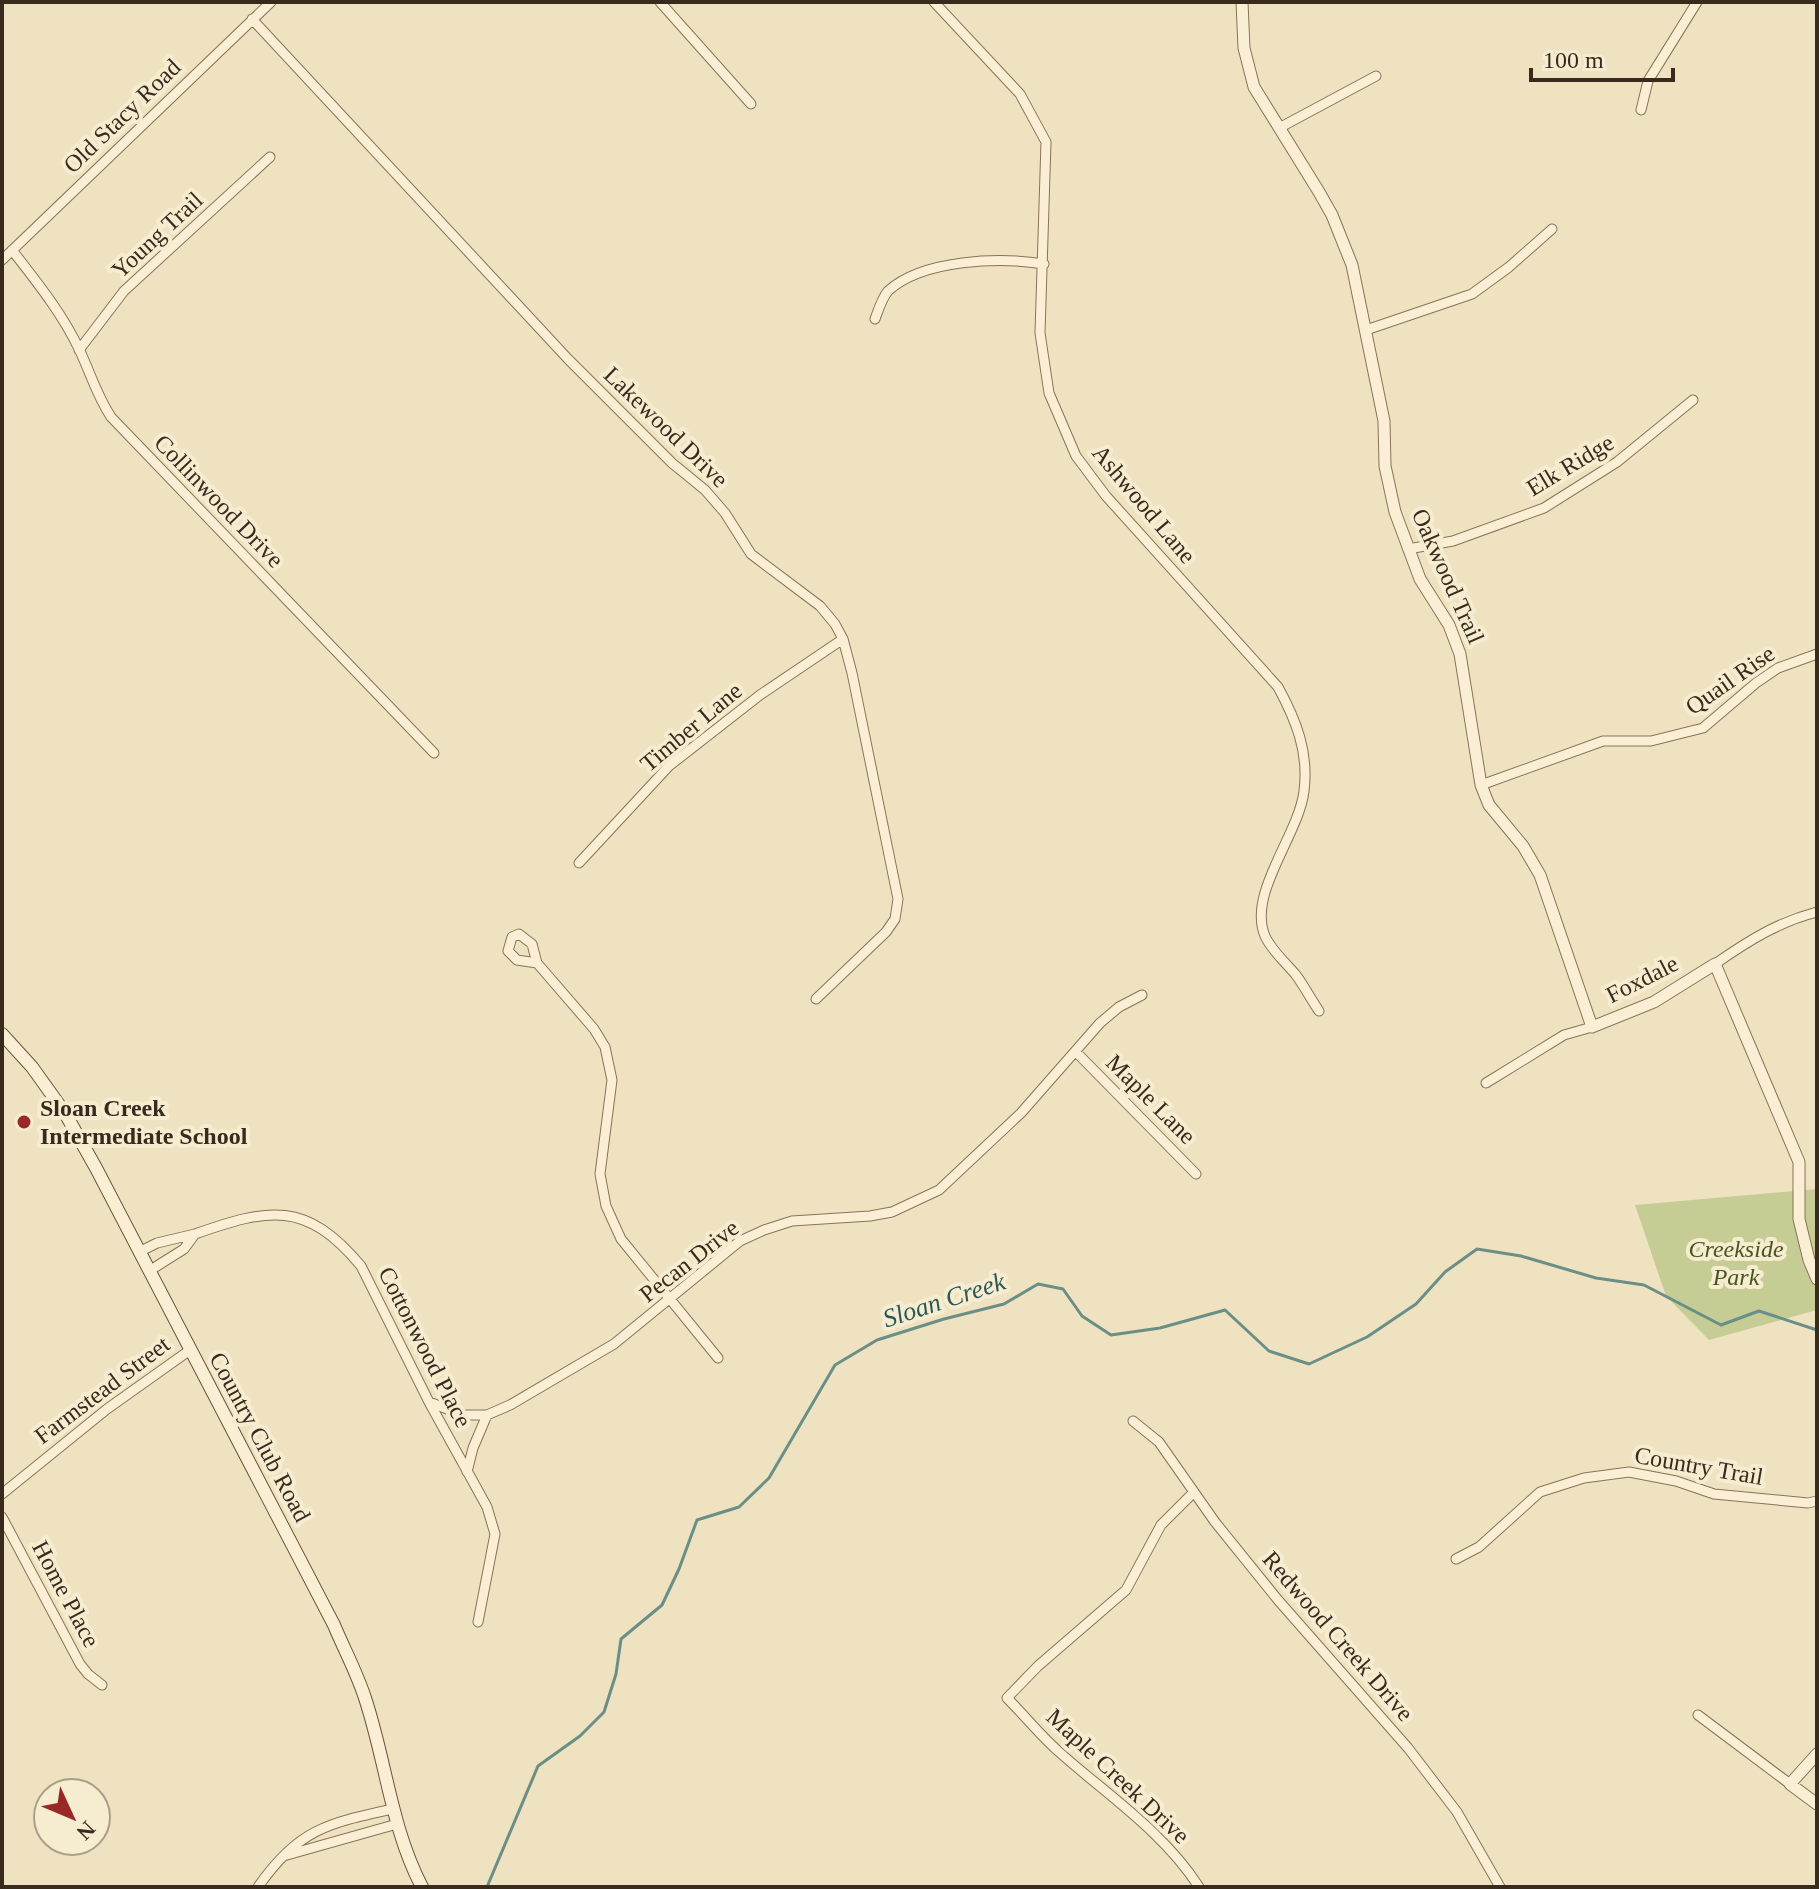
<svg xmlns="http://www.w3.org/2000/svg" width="1819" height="1889" font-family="'Times New Roman',serif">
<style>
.green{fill:#c5cd94}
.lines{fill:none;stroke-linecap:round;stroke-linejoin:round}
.stream{stroke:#6a8f87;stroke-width:3}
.minor-casing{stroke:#897358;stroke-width:11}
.tertiary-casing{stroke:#897358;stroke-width:13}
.secondary-casing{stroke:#6b543b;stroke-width:14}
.minor{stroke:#faefd4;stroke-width:9}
.tertiary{stroke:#faefd4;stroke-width:11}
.secondary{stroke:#faefd4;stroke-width:12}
.poi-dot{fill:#9a2826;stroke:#f6ecd0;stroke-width:3}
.labels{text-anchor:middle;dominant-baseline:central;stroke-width:8;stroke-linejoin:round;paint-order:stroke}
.street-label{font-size:24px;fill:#382a1c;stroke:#f6ecd0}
.poi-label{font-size:24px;font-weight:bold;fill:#382a1c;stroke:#f6ecd0;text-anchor:start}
.park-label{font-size:24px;font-style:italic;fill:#475522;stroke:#f6ecd0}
.water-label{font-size:26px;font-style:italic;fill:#2b5857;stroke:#f6ecd0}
</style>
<rect width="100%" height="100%" fill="#efe2c0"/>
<path class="green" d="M1817,1189V1310L1709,1340L1666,1296L1635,1205Z"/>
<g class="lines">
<path class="stream" d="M487,1887L538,1766L580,1736L604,1712L616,1674L621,1639L662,1605L679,1569L697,1520L739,1507L769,1478L835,1365L877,1340L944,1319L1004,1304L1038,1284L1063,1289L1082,1316L1111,1335L1160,1328L1225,1310L1269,1351L1309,1364L1367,1337L1416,1304L1445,1272L1477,1249L1521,1256L1596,1278L1644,1285L1721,1325L1759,1311L1817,1330"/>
<defs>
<path id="minor" d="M660,2L751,104
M934,2L1020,94L1046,142L1040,333L1049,393L1076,456L1106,496L1278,687C1296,720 1309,752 1304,791C1299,835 1247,893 1265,936C1271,950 1286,963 1296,975C1304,986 1311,999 1319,1011
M252,19L568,359L672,463L705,490L725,513L751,554L820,606L835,624L843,639L852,673L898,899L895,919L886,932L816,999
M1641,110L1648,81L1697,2
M1279,128L1376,76
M12,250C36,281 62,313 79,349C91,374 96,394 111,417L434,753
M2,260L271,2
M875,319C878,311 882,298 888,291C923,259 1000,257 1044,264
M1366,330L1472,294L1509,267L1552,229
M79,350L124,291L270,157
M1408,549L1453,541L1544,508L1617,462L1693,400
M1481,785L1603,741H1651L1703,728L1756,683L1778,668L1817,654
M579,863L669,766L760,695L843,639
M537,963L517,960L508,951L512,937L519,934L532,944L537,963L594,1029L605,1047L612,1080L600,1174L606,1206L621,1239L718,1358
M1715,964C1748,941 1778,922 1817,912
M1076,1052L1196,1174
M1486,1083L1564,1035L1592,1027
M195,1234C269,1208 306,1200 361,1266L429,1402L487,1507L495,1534L478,1622
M139,1252L157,1243L195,1234L184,1249L149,1271
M429,1402L463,1415H487L510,1405L614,1344L740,1241L764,1230L792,1221L870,1216L892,1212L939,1190L1021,1113L1100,1023L1119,1007L1142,995
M1133,1421L1159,1442L1215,1522L1278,1600L1408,1748L1457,1812L1500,1887
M467,1472L473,1448L487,1415
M1194,1492L1161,1525L1126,1590L1038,1666L1007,1698C1024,1715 1040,1735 1058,1751C1106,1794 1164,1832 1199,1887
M2,1494L107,1409L190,1350
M2,1517L80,1664L88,1674L102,1685
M1456,1559L1479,1547L1540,1492L1584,1478L1629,1472L1676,1481L1714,1494L1808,1503L1817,1501
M1698,1715L1790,1784
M287,1855L397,1824
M258,1887C298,1829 328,1823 393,1809"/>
<path id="tertiary" d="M1242,2L1244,48L1254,87L1319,192L1332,215L1352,265L1384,421L1385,466L1395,512L1420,579L1449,625L1460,654L1481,785L1489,805L1523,846L1540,875L1592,1027L1654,1002L1715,964L1799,1162V1219L1809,1260L1817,1279
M1817,1754L1790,1784L1817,1804"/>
<path id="secondary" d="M2,1034L32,1067L65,1113L96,1168L334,1625C344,1649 357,1673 365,1698C386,1761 391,1828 422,1887"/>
</defs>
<use href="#minor" class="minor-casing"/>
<use href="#tertiary" class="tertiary-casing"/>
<use href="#secondary" class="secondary-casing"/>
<use href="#minor" class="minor"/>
<use href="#tertiary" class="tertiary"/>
<use href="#secondary" class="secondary"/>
</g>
<circle class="poi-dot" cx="24" cy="1122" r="8"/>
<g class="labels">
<g class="street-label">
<text transform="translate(122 116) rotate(-44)">Old Stacy Road</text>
<text transform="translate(157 235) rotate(-43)">Young Trail</text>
<text transform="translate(666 427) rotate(44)">Lakewood Drive</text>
<text transform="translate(1570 465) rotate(-31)">Elk Ridge</text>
<text transform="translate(219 501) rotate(46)">Collinwood Drive</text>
<text transform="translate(1144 504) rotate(50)">Ashwood Lane</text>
<text transform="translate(1448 576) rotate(66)">Oakwood Trail</text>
<text transform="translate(1730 680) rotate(-35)">Quail Rise</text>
<text transform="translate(691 727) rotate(-40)">Timber Lane</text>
<text transform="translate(1642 979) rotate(-27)">Foxdale</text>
<text transform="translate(1151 1099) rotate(45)">Maple Lane</text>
<text transform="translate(689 1261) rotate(-38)">Pecan Drive</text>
<text transform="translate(425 1347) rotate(63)">Cottonwood Place</text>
<text transform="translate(102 1390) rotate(-37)">Farmstead Street</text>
<text transform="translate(260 1437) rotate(62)">Country Club Road</text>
<text transform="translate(1699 1466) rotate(10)">Country Trail</text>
<text transform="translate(66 1594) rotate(62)">Home Place</text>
<text transform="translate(1338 1636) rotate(49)">Redwood Creek Drive</text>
<text transform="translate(1118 1776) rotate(43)">Maple Creek Drive</text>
</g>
<g class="poi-label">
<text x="40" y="1108">Sloan Creek<tspan x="40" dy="28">Intermediate School</tspan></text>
</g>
<g class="park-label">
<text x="1736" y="1249">Creekside<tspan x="1736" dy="28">Park</tspan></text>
</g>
<g class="water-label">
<text transform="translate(944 1300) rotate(-18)">Sloan Creek</text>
</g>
</g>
<rect width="1819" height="1889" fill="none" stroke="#382a1c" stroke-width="8"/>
<g transform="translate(72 1817) rotate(134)"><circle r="38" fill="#f6ecd0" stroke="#aa9e88" stroke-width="2"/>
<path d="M0-6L14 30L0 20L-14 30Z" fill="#9a2826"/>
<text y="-12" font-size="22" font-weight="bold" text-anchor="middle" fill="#382a1c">N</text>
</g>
<path d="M1531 68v12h142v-12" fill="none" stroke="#382a1c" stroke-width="4"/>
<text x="1543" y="68" font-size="24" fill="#382a1c" stroke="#f6ecd0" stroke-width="6" paint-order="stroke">100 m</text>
</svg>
